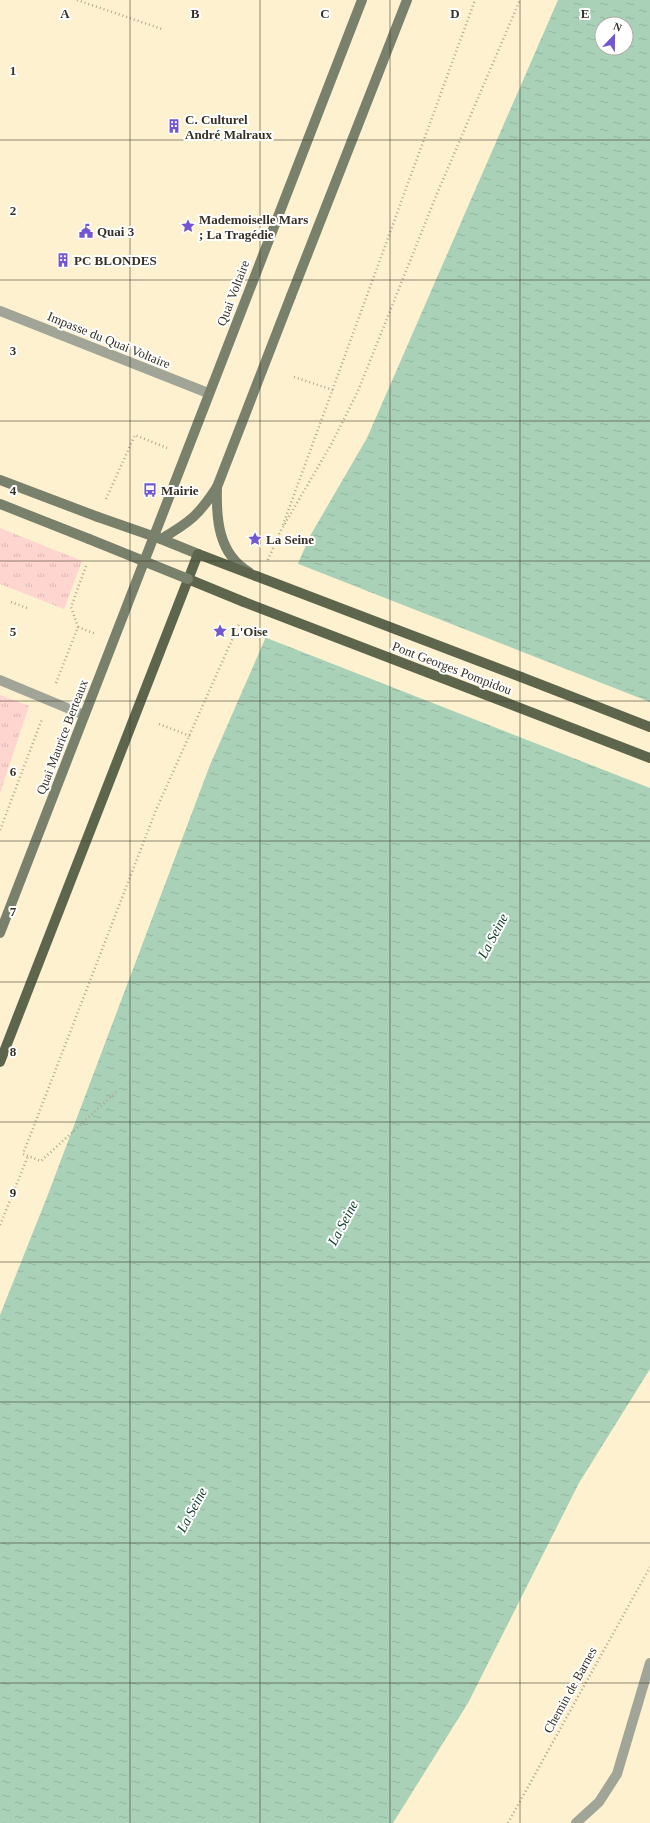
<svg xmlns="http://www.w3.org/2000/svg" width="650" height="1823" font-family="Georgia,serif">
<style>
.grass{fill:url(#grass-tufts)}
.water{fill:url(#water-ripples);fill-rule:evenodd}
.pier{fill:#fdf1cf}
.lines{fill:none;stroke-linecap:round;stroke-linejoin:round}
.path{stroke:#b0a78d;stroke-width:2.5;stroke-dasharray:1 3;stroke-linecap:butt}
.service{stroke:#a0a597;stroke-width:10}
.minor{stroke:#a0a597;stroke-width:10}
.secondary{stroke:#79806c;stroke-width:10}
.primary{stroke:#5d664d;stroke-width:10}
.secondary-bridge{stroke:#79806c;stroke-width:10}
.primary-bridge{stroke:#5d664d;stroke-width:10}
.grid{fill:none;stroke:#363124;stroke-width:1;stroke-opacity:0.55}
.labels{text-anchor:middle;dominant-baseline:central;stroke-width:4;stroke-linejoin:round;paint-order:stroke}
.poi-label{font-size:13px;font-weight:bold;fill:#363124;stroke:#fff;text-anchor:start}
.street-label{font-size:13px;fill:#363124;stroke:#fff}
.water-label{font-size:14px;font-style:italic;fill:#104128;stroke:#fff}
.grid-label{font-size:13px;text-anchor:middle;font-weight:bold;fill:#363124;stroke:#fff;stroke-width:4;stroke-linejoin:round;paint-order:stroke}
</style>
<defs>
<pattern id="grass-tufts" width="24" height="20" patternUnits="userSpaceOnUse"><rect width="24" height="20" fill="#ffd5d0"/><path d="M3 7l-1-3M5 7V3M7 7l1-3M15 17l-1-3M17 17v-4M19 17l1-3" fill="none" stroke="#dbb7b2"/></pattern>
<pattern id="water-ripples" width="26" height="14" patternUnits="userSpaceOnUse"><rect width="26" height="14" fill="#a9d1b7"/><path d="M2 4q2-2 4 0t4 0M15 11q2-2 4 0t4 0" fill="none" stroke="#92b49d"/></pattern>
</defs>
<rect width="100%" height="100%" fill="#fdf1cf"/>
<path class="grass" d="M0,528L82,561L64,609L0,584Z
M0,695L29,706L0,793Z"/>
<path class="water" d="M558,0H650V1369L579,1483L468,1703L393,1823H0V1315L47,1197L210,765L310,536L367,438ZM602,24H626V48H602Z"/>
<path class="pier" d="M296,563L650,702V788L264,637Z"/>
<g class="lines">
<path class="path" d="M77,0L162,29
M294,377L333,390
M106,499L135,435L167,448
M283,525L475,0
M268,560L280,532L332,443L358,391L436,196L520,0
M11,602L27,608
M78,627L96,634
M56,683L78,627L71,607L86,566
M159,724L190,736
M0,830L42,719
M116,1092L41,1161L23,1154L156,810L240,622
M0,1225L28,1156
M508,1823L650,1567"/>
<path class="service" d="M0,680L84,715"/>
<path class="minor" d="M0,311L208,393
M576,1823L599,1802L617,1774L650,1663"/>
<path class="secondary" d="M291,296L407,0
M0,480L98,517
M217,487C216,518 218,554 249,572
M0,504L89,539
M161,539C190,522 199,515 217,487
M161,539L198,554
M0,933L362,0"/>
<path class="primary" d="M188,579L244,602
M521,677L650,727
M0,1062L198,554L256,576"/>
<path class="secondary-bridge" d="M217,487L291,296
M98,517L161,539
M89,539L188,579"/>
<path class="primary-bridge" d="M256,576L521,677
M244,602L650,758"/>
</g>
<path class="grid" d="M130,0V1823M260,0V1823M390,0V1823M520,0V1823M0,140H650M0,280H650M0,421H650M0,561H650M0,701H650M0,841H650M0,982H650M0,1122H650M0,1262H650M0,1402H650M0,1543H650M0,1683H650"/>
<defs>
<symbol id="building-bare" viewBox="-9 -9 18 18"><path d="M-4-6H4V6H1V3H-1V6H-4ZM-2.5-4.3h1.7v1.8h-1.7ZM.8-4.3h1.7v1.8H.8ZM-2.5-1h1.7V.8h-1.7ZM.8-1h1.7V.8H.8Z" fill="#7357d1" stroke="#fff" stroke-width="2.5" paint-order="stroke"/></symbol>
<symbol id="sight-bare" viewBox="-9 -9 18 18"><path d="M0-6L1.8-2.2L6-1.7L2.9 1.2L3.7 5.4L0 3.3L-3.7 5.4L-2.9 1.2L-6-1.7L-1.8-2.2Z" fill="#7357d1" stroke="#fff" stroke-width="2.5" paint-order="stroke"/></symbol>
<symbol id="civic-bare" viewBox="-9 -9 18 18"><path d="M-.6-6.5H3V-4.5H.6V-3L4-1V1h2V6H-6V1h2V-1L-.6-3ZM-1.2 2.5V6h2.4V2.5Z" fill="#7357d1" stroke="#fff" stroke-width="2.5" paint-order="stroke"/></symbol>
<symbol id="bus-bare" viewBox="-9 -9 18 18"><path d="M-5-6H5V4H4V6H2V4H-2V6H-4V4H-5ZM-3.5-4V0h7V-4ZM-3.5 1.2v1.5H-2V1.2ZM2 1.2v1.5H3.5V1.2Z" fill="#7357d1" stroke="#fff" stroke-width="2.5" paint-order="stroke"/></symbol>
</defs>
<g fill-rule="evenodd">
<use href="#building-bare" x="164" y="116" width="20" height="20"/>
<use href="#sight-bare" x="178" y="216" width="20" height="20"/>
<use href="#civic-bare" x="76" y="221" width="20" height="20"/>
<use href="#building-bare" x="53" y="250" width="20" height="20"/>
<use href="#bus-bare" x="140" y="480" width="20" height="20"/>
<use href="#sight-bare" x="245" y="529" width="20" height="20"/>
<use href="#sight-bare" x="210" y="621" width="20" height="20"/>
</g>
<g class="labels">
<g class="poi-label">
<text x="185" y="119">C. Culturel<tspan x="185" dy="15">André Malraux</tspan></text>
<text x="199" y="219">Mademoiselle Mars<tspan x="199" dy="15">; La Tragédie</tspan></text>
<text x="97" y="231">Quai 3</text>
<text x="74" y="260">PC BLONDES</text>
<text x="161" y="490">Mairie</text>
<text x="266" y="539">La Seine</text>
<text x="231" y="631">L'Oise</text>
</g>
<g class="street-label">
<text transform="translate(233 293) rotate(-69)">Quai Voltaire</text>
<text transform="translate(109 340) rotate(22)">Impasse du Quai Voltaire</text>
<text transform="translate(452 668) rotate(21)">Pont Georges Pompidou</text>
<text transform="translate(62 737) rotate(-69)">Quai Maurice Berteaux</text>
<text transform="translate(570 1690) rotate(-61)">Chemin de Barnes</text>
</g>
<g class="water-label">
<text transform="translate(493 936) rotate(-62)">La Seine</text>
<text transform="translate(343 1223) rotate(-62)">La Seine</text>
<text transform="translate(192 1510) rotate(-62)">La Seine</text>
</g>
</g>
<g class="grid-label">
<text x="65" y="18">A</text>
<text x="195" y="18">B</text>
<text x="325" y="18">C</text>
<text x="455" y="18">D</text>
<text x="585" y="18">E</text>
<text x="13" y="75">1</text>
<text x="13" y="215">2</text>
<text x="13" y="355">3</text>
<text x="13" y="495">4</text>
<text x="13" y="636">5</text>
<text x="13" y="776">6</text>
<text x="13" y="916">7</text>
<text x="13" y="1056">8</text>
<text x="13" y="1197">9</text>
</g>
<g transform="translate(614 36) rotate(22)"><circle r="19" fill="#ffffff" stroke="#afada7"/>
<path d="M0-3L7 15L0 10L-7 15Z" fill="#7357d1"/>
<text y="-6" font-size="11" font-weight="bold" text-anchor="middle" fill="#363124">N</text>
</g>
</svg>
